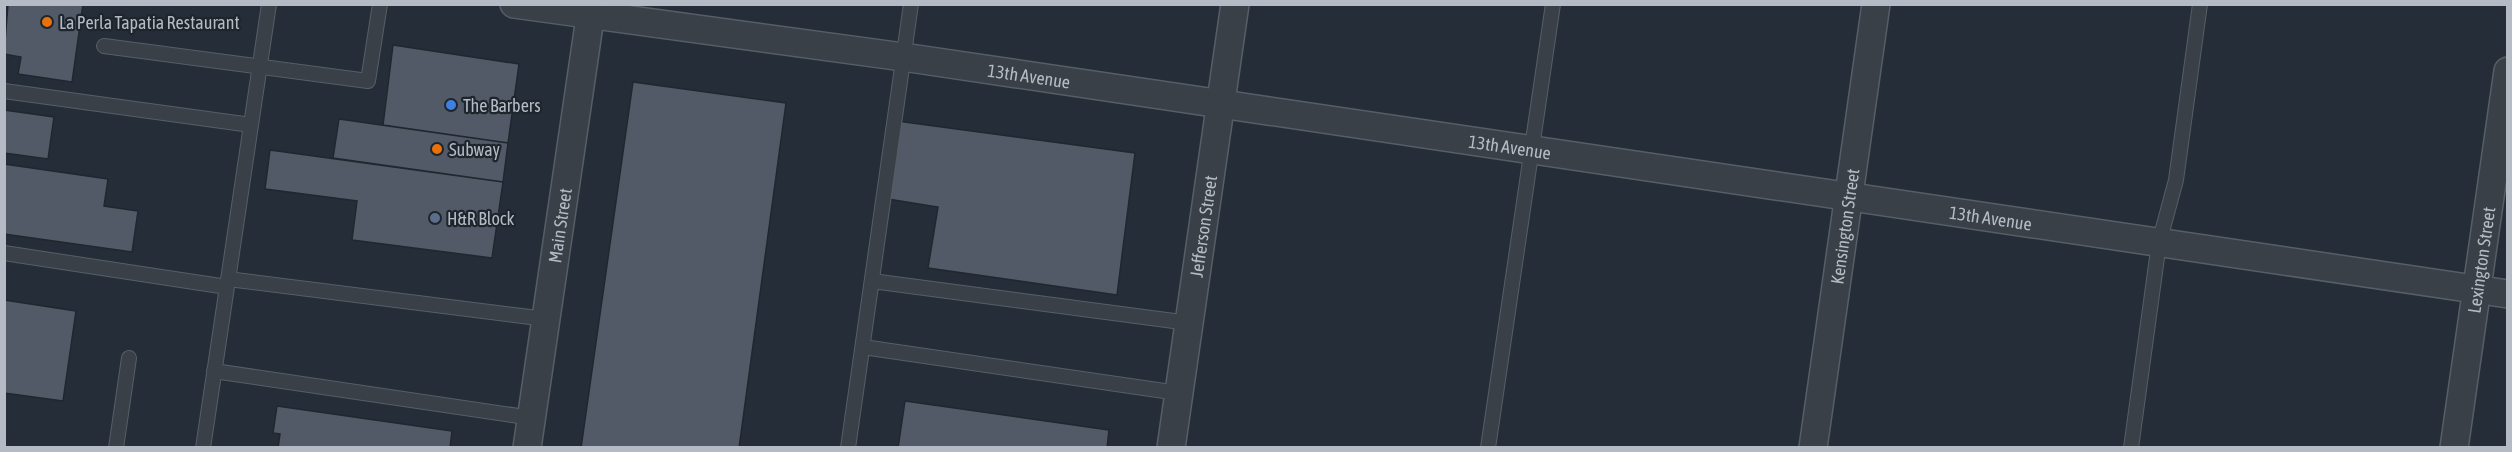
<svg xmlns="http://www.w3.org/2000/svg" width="2512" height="452" font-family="'Asap Condensed',sans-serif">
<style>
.building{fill:#515a66;stroke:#20272f;stroke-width:1.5}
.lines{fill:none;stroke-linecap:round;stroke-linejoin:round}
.service-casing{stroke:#575e66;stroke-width:16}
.minor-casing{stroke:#575e66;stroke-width:30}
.service{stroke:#394048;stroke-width:14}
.minor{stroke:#394048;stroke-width:27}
.food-dot{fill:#e8710a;stroke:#1e252d;stroke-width:2}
.shop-dot{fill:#3f7fe0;stroke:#1e252d;stroke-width:2}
.service-dot{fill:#5c6f8a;stroke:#1e252d;stroke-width:2}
.labels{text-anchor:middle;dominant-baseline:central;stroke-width:4.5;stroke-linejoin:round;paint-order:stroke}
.poi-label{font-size:18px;fill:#b4bbc4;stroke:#1e252d;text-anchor:start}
.street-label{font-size:18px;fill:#b4bbc4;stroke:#1e252d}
</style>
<rect width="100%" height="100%" fill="#252e38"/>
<path class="building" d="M8,4H83L72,82L18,74L21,57L4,54Z
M393,45L519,64L508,143L383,125Z
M633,82L786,103L739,448H581Z
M4,110L54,117L48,159L4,153Z
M339,119L508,143L503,182L333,158Z
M897,121L1135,153L1117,295L928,268L938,207L888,199Z
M270,150L503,182L492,258L352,240L357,201L265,189Z
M4,164L108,179L104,206L138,211L132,252L4,234Z
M4,300L76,311L63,401L4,393Z
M905,401L1109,430L1107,448H898Z
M277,406L452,431L450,448H278L280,434L273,433Z"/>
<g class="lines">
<defs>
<path id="service" d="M104,46L368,81L380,4
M4,91L251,125
M4,253L227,287
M228,279L546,319
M872,281L1189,323
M863,347L1178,393
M214,371L532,418
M116,448L129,358
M203,448L269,4
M848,448L911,4
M1488,448L1553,4
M2131,448L2159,243L2176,180L2200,4"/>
<g id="minor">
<path id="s1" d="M514,4L903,57L2508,294"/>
<path id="s2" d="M527,448L592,4"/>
<path id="s3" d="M1171,448L1235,4"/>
<path id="s4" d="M1813,448L1876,4"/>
<path id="s5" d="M2454,448L2508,71"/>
</g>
</defs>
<use href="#service" class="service-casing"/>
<use href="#minor" class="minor-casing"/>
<use href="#service" class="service"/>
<use href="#minor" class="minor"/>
</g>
<g class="food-dot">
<circle cx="47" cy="22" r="6"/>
<circle cx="437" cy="149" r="6"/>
</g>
<circle class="shop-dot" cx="451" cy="105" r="6"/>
<circle class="service-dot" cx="435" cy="218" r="6"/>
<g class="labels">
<g class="poi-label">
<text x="59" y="22">La Perla Tapatia Restaurant</text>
<text x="463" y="105">The Barbers</text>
<text x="449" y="149">Subway</text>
<text x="447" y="218">H&amp;R Block</text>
</g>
<g class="street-label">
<text stroke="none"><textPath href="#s1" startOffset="520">13th Avenue</textPath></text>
<text stroke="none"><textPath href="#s1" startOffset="1006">13th Avenue</textPath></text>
<text stroke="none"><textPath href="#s1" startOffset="1492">13th Avenue</textPath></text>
<text stroke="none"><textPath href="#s2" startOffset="225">Main Street</textPath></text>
<text stroke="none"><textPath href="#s3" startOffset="224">Jefferson Street</textPath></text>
<text stroke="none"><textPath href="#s4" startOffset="224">Kensington Street</textPath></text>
<text stroke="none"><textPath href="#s5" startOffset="190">Lexington Street</textPath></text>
</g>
</g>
<rect width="2512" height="452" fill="none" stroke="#b4bbc4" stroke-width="12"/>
</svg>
